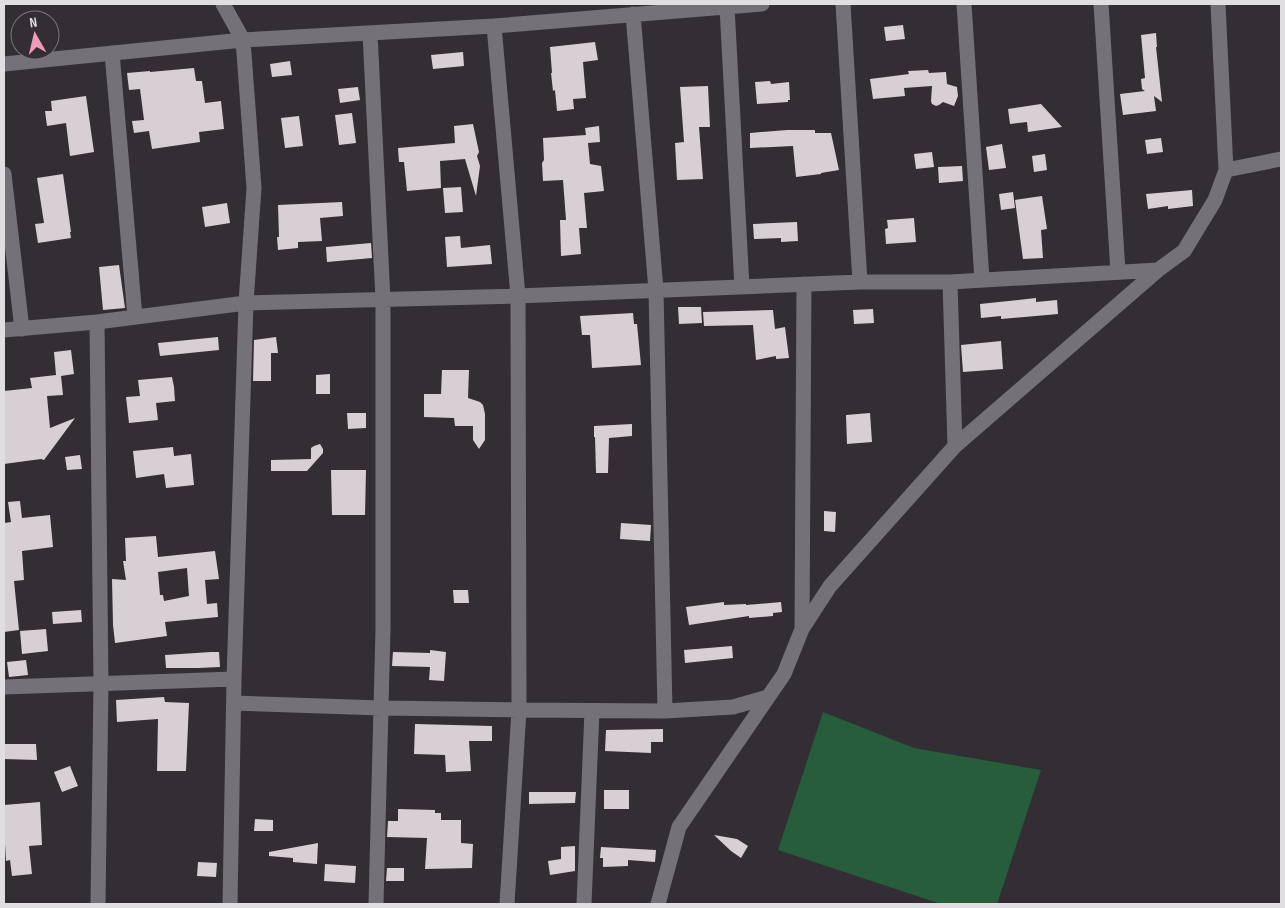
<svg xmlns="http://www.w3.org/2000/svg" width="1285" height="908" font-family="'Sofia Sans Condensed',sans-serif">
<style>
.green{fill:#275d3b}
.building{fill:#d7cfd4;fill-rule:evenodd}
.lines{fill:none;stroke-linecap:round;stroke-linejoin:round}
.minor{stroke:#757178;stroke-width:15}
</style>
<rect width="100%" height="100%" fill="#322e34"/>
<path class="green" d="M823,712L914,748L1041,770L997,904H941L778,850Z"/>
<path class="building" d="M903,25L905,39L886,41L884,27Z
M1156,33L1157,47H1156L1162,102L1154,96L1156,111L1123,115L1120,94L1145,91L1142,89L1141,79L1145,78L1141,35Z
M595,42L598,60L583,62L586,98L573,99L574,109L557,111L555,90L553,91L551,73H552L550,47Z
M463,52L464,66L433,69L431,55Z
M290,61L292,75L272,77L270,64Z
M194,68L196,81H202L205,103L221,101L224,129L199,132L200,142L152,149L149,131L134,133L132,121L144,120L140,89L129,90L127,73L150,71V72Z
M928,70L929,73L946,72L947,84L957,87L958,96L954,106L943,102L939,105L936,106L932,104L931,101L932,86L904,88L905,96L873,99L870,79L909,74L908,71Z
M770,81L771,84L789,82L790,100H788V102L757,104L755,82Z
M708,86L710,127H699L703,179L677,180L675,143L684,142L680,87Z
M358,87L360,100L340,103L338,89Z
M86,96L94,152L70,156L66,123L47,126L45,111H52L51,101Z
M1041,104L1062,127L1028,132L1027,122L1010,124L1008,109Z
M352,113L356,143L339,145L335,115Z
M299,116L303,146L285,148L281,118Z
M473,124L479,152L477,156L480,166L476,196L465,159L440,161L441,188L407,191L404,162H399L398,148L455,143L454,126Z
M599,126L600,142L588,143L590,164L601,166L604,191L584,193L587,228H579L581,254L561,256L560,220H566L563,180L543,181L542,163L544,160L543,138L586,135L585,128Z
M787,130H815V133H831L839,170L821,173V174L796,177L793,146L750,148V133Z
M1161,138L1163,152L1147,154L1145,140Z
M1002,144L1006,168L989,170L986,147Z
M932,152L934,167L916,169L914,154Z
M1045,154L1047,170L1034,172L1032,156Z
M962,166L963,181L939,183L938,167Z
M63,174L71,232H70L71,238L38,243L35,224L44,223L37,178Z
M461,187L463,212L445,213L443,188Z
M1192,190L1193,206L1168,209V206L1148,209L1146,194Z
M1013,192L1015,208L1001,210L999,194Z
M1042,196L1047,229L1041,230L1043,258L1023,259L1015,200Z
M342,202L343,216L320,218L322,241L298,242V248L278,250L277,237H279L278,205Z
M227,203L230,223L205,227L202,207Z
M914,218L916,242L886,244L885,229L888,228L887,220Z
M797,222L798,241L781,242V238L754,239L753,224Z
M460,236L461,248L490,245L492,264L447,267L445,237Z
M371,243L372,258L327,262L326,247Z
M119,265L125,308L103,310L99,267Z
M1036,298V302L1057,300L1058,314L1001,319V316L981,318L980,304Z
M678,307H701L702,323L679,324Z
M873,309L874,323L854,324L853,310Z
M773,310L775,329L785,327L789,358L776,359V356L756,360L753,325L704,326L703,312Z
M633,313L634,324H637L641,365L592,368L590,335H582L580,316Z
M218,337L219,350L160,356L158,343Z
M276,337L278,353H271V381H253L254,340Z
M1001,341L1003,369L963,372L961,345Z
M71,350L74,374L61,376L63,395L47,396L50,428L75,418L44,460L41,459L4,464V391L32,388L30,378L56,375L54,352Z
M442,370H469L468,398L480,402L483,405L485,414V440L479,449L473,440V426H455L454,418L424,417V394H441Z
M330,374V394H316V375Z
M172,377L174,387L175,401L156,403L158,420L129,423L126,397L140,396L138,380Z
M347,413H366V428L348,429Z
M870,413L872,442L847,444L846,415Z
M632,424V436L609,438L608,473H596L595,437H594V426Z
M320,444L323,449V453L307,471H271V460L311,459V448L314,446Z
M173,447L174,456L191,454L194,485L166,488L164,474L136,478L133,451Z
M80,455L82,469L67,470L65,457Z
M331,470H366L365,515H332Z
M20,501L22,518L50,515L53,547L22,551L24,580L14,581L19,630L4,632V523L11,522L8,502Z
M824,511L836,512L835,532L824,531Z
M621,523L651,525L650,541L620,539Z
M156,536L158,557L215,551L219,579L205,580L207,604L217,603L218,617L165,622L167,636L115,643L113,625L112,579L126,580L123,561H126L125,538ZM187,568L189,596L164,601L163,595H160L158,572Z
M453,590H468L469,603H454Z
M724,602V605L746,604V605L781,602L782,612L773,613V616L749,618V616L689,625L686,607Z
M81,610L82,622L53,624L52,612Z
M46,629L48,651L22,654L20,631Z
M732,646L733,658L685,663L684,650Z
M430,650L446,652L444,681L429,680L430,667L392,666L393,652L430,653Z
M211,652H219L220,667L198,668H166L165,655Z
M26,660L28,675L9,677L7,662Z
M164,697L165,702L189,703L186,771H157L158,719L117,722L116,700Z
M415,724L492,726V741H469L471,771L446,772L445,755L414,754Z
M663,729V742H651V753L605,751L606,730Z
M4,744H36L37,760L4,759Z
M70,766L78,786L62,792L54,772Z
M604,790H629V809H604Z
M529,792H576L575,803L529,804Z
M40,802L42,845L29,846L32,874L12,876L10,860L6,861L5,844H4V805Z
M398,809L435,810V813H441V820H461V843L473,844L472,868L425,869L427,838L387,837L388,821H398Z
M255,819L273,820V831H254Z
M714,835L737,839L748,846L741,858L731,851Z
M318,843L317,864L293,862V858L269,856V852Z
M575,846V871L550,875L548,861L561,859V847Z
M601,847L656,850L655,862L628,860V866L603,867V858H600Z
M198,862L217,863L216,877L197,876Z
M325,864L356,866L355,883L324,881Z
M387,868H404V881H386Z"/>
<g class="lines">
<path class="minor" d="M223,4L243,40L254,188L246,303L234,679L230,904
M843,4L860,282
M964,4L982,280
M1101,4L1118,272
M1218,4L1226,170
M727,7L742,287
M633,14L656,290L665,711
M494,26L518,296L519,710L507,904
M370,33L383,300V629L376,904
M112,53L135,317
M4,64L243,40L494,26L762,4
M4,174L22,329
M950,282L955,446
M97,322L101,684L98,904
M4,330L97,322L246,303L518,296L860,282H950L1158,270
M802,629L804,284
M4,687L234,679
M234,703L381,708L519,710L665,711L733,707L768,697
M584,904L592,711
M658,904L679,827L784,674L802,629L830,586L955,446L1158,270L1184,251L1215,200L1226,170L1281,159"/>
</g>
<rect width="1285" height="908" fill="none" stroke="#e1dee2" stroke-width="10"/>
<g transform="translate(35 35) rotate(352)"><circle r="24" fill="#322e34" stroke="#78747a"/>
<path d="M0-4L9 19L0 12L-9 19Z" fill="#ef9ab8"/>
<text y="-8" font-size="14" font-weight="bold" text-anchor="middle" fill="#e1dee2">N</text>
</g>
</svg>
